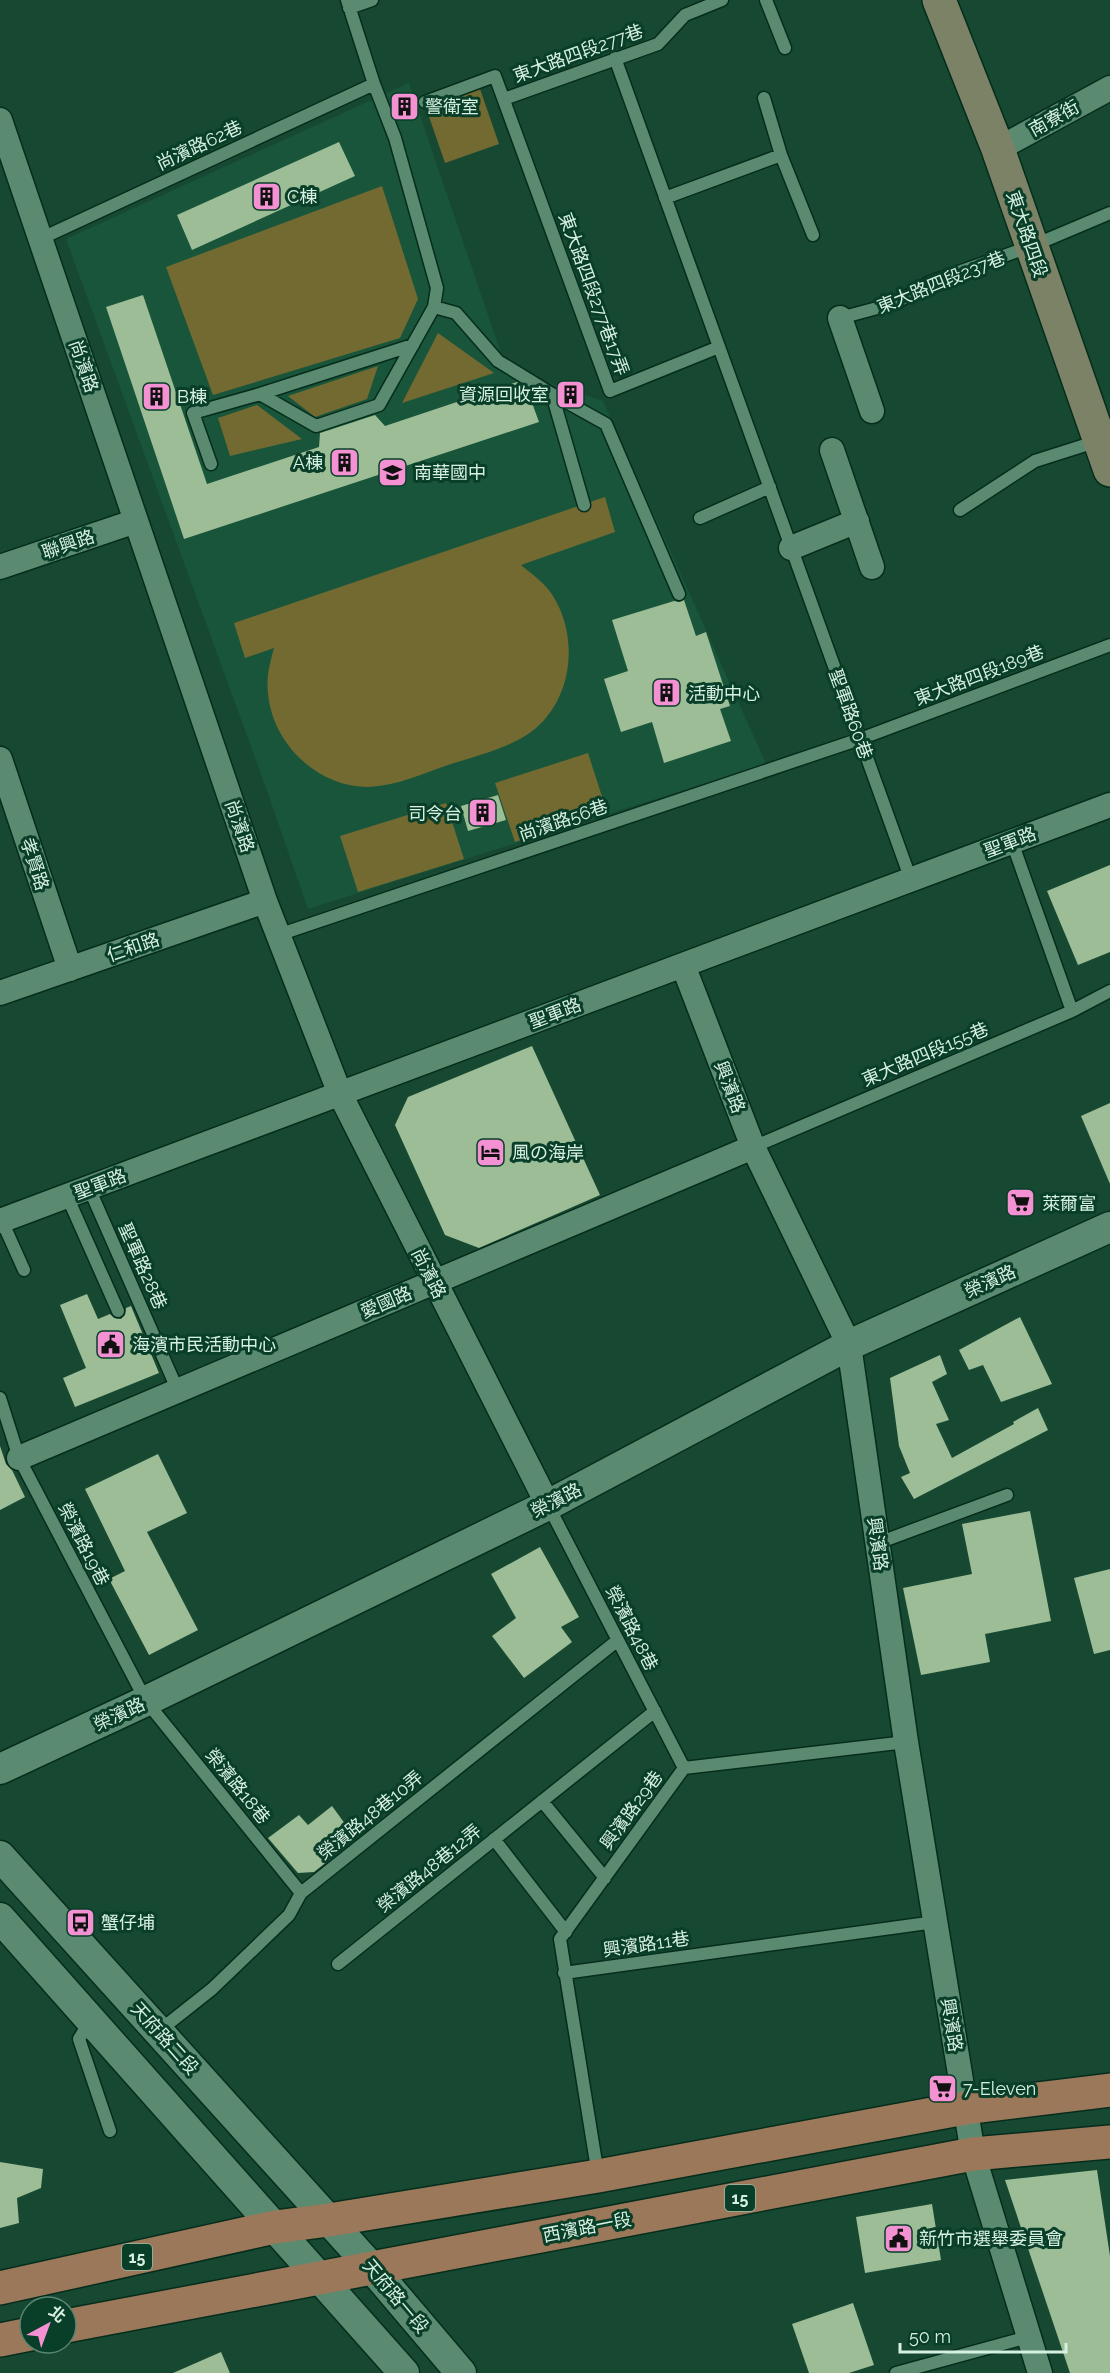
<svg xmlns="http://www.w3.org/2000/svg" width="1110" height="2373" font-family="Raleway,'Noto Sans TC','Noto Sans JP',sans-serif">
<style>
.built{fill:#18553a}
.green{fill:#736a32}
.building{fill:#9cbd95}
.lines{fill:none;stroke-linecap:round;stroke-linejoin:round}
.service-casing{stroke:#062d1c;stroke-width:15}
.minor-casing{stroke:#062d1c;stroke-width:27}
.tertiary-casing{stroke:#062d1c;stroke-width:33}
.secondary-casing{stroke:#062d1c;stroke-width:36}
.primary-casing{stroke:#062d1c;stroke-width:36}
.service{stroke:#5a8b71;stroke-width:12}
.minor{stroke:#5a8b71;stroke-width:24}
.tertiary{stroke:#5a8b71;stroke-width:30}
.secondary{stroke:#7b8266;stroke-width:33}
.primary{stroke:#9c785a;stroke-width:33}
.labels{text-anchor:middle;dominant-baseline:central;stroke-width:6;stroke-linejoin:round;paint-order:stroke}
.shield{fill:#093e28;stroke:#98bbaa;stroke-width:1.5}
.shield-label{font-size:16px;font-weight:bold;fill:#d6f0e1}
.street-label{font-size:18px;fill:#d6f0e1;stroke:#093e28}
.poi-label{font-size:18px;fill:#d6f0e1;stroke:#093e28;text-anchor:start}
</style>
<rect width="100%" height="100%" fill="#174932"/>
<path class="built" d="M409,83L506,368L603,401L766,764L308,909L265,785L66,239Z"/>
<path class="green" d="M480,89L499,144L445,163L426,108Z
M382,186L418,299L400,338L213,395L166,267Z
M438,333L494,373L402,403Z
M378,366L367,399L315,417L288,396Z
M257,405L302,439L230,456L218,418Z
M605,497L615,532L521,565C533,575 545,583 553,596C580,639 572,702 531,732C507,749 478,755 451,764C424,773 397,786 368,787C317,787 272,743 268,693C266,677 270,663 274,648L245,658L234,623Z
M588,753L607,812L515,842L495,783Z
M446,803L464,859L358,892L340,836Z"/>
<path class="building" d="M339,142L355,176L192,250L177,215Z
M143,295L207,484L319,447L320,433L375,415L385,426L517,382L527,389L539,422L184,539L106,307Z
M684,600L696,636L706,632L730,706L720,709L731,741L664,763L652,722L621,732L604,679L628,671L612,620L674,601L679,602Z
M498,795L506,820L468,831L461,806Z
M1110,865V952L1078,965L1047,891Z
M532,1046L600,1195L479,1248L445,1235L395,1125L408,1097Z
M1110,1103V1184L1081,1116Z
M87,1294L98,1319L110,1314L114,1318L121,1319L125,1315L126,1308L131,1306L159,1373L75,1407L63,1378L86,1368L60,1305Z
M1020,1317L1052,1384L1001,1402L983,1365L969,1370L959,1350Z
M940,1355L947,1374L932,1382L949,1420L936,1424L952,1458L1014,1424L1013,1422L1038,1408L1048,1430L914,1499L901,1477L910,1473L899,1446L890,1378Z
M0,1446L6,1464L12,1470L25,1497L0,1510Z
M158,1454L187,1513L147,1532L198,1630L149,1655L109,1579L125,1571L85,1489Z
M1030,1511L1051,1621L985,1634L990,1662L921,1675L903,1588L972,1574L962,1524Z
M540,1547L579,1617L561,1627L572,1642L524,1678L492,1636L516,1618L491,1574Z
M1110,1569V1650L1094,1654L1074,1578Z
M332,1806L351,1832L328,1849L334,1856L314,1872L298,1873L268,1838L299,1815L308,1825Z
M0,2162L43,2169L41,2188L17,2198L19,2223L0,2228Z
M1097,2170L1110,2256V2373H1070L1005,2180Z
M932,2204L941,2260L865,2273L856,2217Z
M853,2303L874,2365L849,2373H809L792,2324Z
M221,2352L230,2373H173Z"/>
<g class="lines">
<defs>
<path id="service" d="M347,0L374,84L395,138L437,288L434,307L379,405L316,426L260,394L413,345
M766,0L785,48
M349,8L372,0
M615,58L911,880
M764,98L781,155L813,235
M504,99L658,44L685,15L722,0
M425,102L495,76L610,391L719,347
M665,198L781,155
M40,239L374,84
M434,307L456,313L498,361L552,394L584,505
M840,318L896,303L930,282L1032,246L1110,213
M552,394L606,424L679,594
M211,464L193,413L260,394
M960,510L1035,461L1098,441
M700,518L770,487
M1012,842L1072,1011
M278,935L860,739L1110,645
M753,1147L1072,1011L1110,991
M89,1188L178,1391
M67,1196L118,1311
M2,1221L24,1270
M0,1398L19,1458L146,1701L301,1893
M548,1505L684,1768
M878,1543L1007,1495
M542,1801L605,1878
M494,1839L566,1932
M338,1964L655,1711
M564,1973L935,1922
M90,2021L79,2039L110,2131
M159,2031L212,1989L289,1915L301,1893L618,1640
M598,2175L560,1939L684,1768L906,1742
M896,2373L1028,2337"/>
<path id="minor" d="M0,120L265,901L340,1094L548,1505
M998,149L1110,88
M840,318L872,411
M832,450L872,567
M791,548L857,521
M0,567L136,521
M0,759L70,969
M683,965L753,1147L849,1345L906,1742L973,2154L1040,2373
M0,993L265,901
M0,1221L1110,805
M19,1458L753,1147"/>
<path id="tertiary" d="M0,1769L146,1701L548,1505L849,1345L1110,1227
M0,1856L372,2268L461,2373
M0,1918L404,2373"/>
<path id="secondary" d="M939,0L998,149L1110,470"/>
<path id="primary" d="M0,2288L275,2227L329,2220L598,2176L965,2108L1110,2090
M66,2326L973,2154L1110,2142
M0,2340L30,2334"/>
</defs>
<use href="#service" class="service-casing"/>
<use href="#minor" class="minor-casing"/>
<use href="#tertiary" class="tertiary-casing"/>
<use href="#secondary" class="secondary-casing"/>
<use href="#primary" class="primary-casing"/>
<use href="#service" class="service"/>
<use href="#minor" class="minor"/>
<use href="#tertiary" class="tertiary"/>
<use href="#secondary" class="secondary"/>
<use href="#primary" class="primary"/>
</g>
<defs>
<symbol id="building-square" viewBox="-11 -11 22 22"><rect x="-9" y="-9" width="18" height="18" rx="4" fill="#f491d3" stroke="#093e28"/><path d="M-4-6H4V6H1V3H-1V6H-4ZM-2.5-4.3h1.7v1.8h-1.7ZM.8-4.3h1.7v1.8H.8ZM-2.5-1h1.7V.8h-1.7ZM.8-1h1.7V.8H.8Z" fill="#111"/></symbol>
<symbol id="school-square" viewBox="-11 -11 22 22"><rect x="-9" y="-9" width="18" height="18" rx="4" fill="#f491d3" stroke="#093e28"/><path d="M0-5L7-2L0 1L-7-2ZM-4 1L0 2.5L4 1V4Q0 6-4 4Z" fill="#111"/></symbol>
<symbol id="hotel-square" viewBox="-11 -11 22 22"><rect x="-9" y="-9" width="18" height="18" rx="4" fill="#f491d3" stroke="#093e28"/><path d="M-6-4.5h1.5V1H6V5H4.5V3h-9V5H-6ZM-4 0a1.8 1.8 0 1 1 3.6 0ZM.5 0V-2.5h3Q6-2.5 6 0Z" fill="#111"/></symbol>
<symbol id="supermarket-square" viewBox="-11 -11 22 22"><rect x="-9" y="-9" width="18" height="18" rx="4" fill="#f491d3" stroke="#093e28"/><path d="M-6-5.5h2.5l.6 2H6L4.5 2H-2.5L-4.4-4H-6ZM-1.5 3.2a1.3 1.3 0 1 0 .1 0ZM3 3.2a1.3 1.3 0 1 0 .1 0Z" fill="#111"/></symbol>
<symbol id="civic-square" viewBox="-11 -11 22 22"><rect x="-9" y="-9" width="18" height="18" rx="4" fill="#f491d3" stroke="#093e28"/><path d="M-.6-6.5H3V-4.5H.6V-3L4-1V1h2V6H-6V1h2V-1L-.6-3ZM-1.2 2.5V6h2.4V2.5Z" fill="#111"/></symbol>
<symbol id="bus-square" viewBox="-11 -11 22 22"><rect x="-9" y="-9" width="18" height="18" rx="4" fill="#f491d3" stroke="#093e28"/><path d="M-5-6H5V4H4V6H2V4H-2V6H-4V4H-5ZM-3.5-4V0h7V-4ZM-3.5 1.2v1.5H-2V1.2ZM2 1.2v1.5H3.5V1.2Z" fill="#111"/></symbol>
</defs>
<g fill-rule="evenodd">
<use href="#building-square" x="388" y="90" width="33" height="33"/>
<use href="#building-square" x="250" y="180" width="33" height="33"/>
<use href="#building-square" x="554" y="378" width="33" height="33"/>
<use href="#building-square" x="140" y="380" width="33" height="33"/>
<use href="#building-square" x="328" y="446" width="33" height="33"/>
<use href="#school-square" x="376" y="456" width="33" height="33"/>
<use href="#building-square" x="650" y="676" width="33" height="33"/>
<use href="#building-square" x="466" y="796" width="33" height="33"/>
<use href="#hotel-square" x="474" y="1136" width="33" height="33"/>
<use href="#supermarket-square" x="1004" y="1186" width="33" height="33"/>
<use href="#civic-square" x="94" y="1328" width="33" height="33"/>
<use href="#bus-square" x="64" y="1906" width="33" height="33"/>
<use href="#supermarket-square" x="926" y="2072" width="33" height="33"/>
<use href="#civic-square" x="882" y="2222" width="33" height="33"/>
</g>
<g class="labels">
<g class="shield">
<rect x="725" y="2185" width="30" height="26" rx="4.5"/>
<rect x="122" y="2244" width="30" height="26" rx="4.5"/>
</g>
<g class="shield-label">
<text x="740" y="2198">15</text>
<text x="137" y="2257">15</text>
</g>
<g class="street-label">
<text transform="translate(578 53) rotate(-20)">東大路四段277巷</text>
<text transform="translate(1054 118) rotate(-29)">南寮街</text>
<text transform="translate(199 145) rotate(-25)">尚濱路62巷</text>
<text transform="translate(1027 234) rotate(71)">東大路四段</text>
<text transform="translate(941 282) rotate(-22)">東大路四段237巷</text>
<text transform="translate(594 294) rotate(70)">東大路四段277巷17弄</text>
<text transform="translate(84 366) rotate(71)">尚濱路</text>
<text transform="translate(68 544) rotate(-19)">聯興路</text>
<text transform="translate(979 675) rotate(-21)">東大路四段189巷</text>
<text transform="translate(851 714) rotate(70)">聖軍路60巷</text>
<text transform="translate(563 820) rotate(-19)">尚濱路56巷</text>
<text transform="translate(240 826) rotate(71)">尚濱路</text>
<text transform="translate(1010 842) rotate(-21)">聖軍路</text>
<text transform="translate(35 864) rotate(72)">孝賢路</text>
<text transform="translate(133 947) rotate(-19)">仁和路</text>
<text transform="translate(555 1013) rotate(-21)">聖軍路</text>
<text transform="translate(925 1054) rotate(-23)">東大路四段155巷</text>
<text transform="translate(730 1087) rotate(69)">興濱路</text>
<text transform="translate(100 1184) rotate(-21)">聖軍路</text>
<text transform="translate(143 1266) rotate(66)">聖軍路28巷</text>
<text transform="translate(429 1273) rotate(63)">尚濱路</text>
<text transform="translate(990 1281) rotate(-24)">榮濱路</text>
<text transform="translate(386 1302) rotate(-23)">愛國路</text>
<text transform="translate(556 1500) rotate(-27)">榮濱路</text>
<text transform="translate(84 1544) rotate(63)">榮濱路19巷</text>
<text transform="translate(878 1544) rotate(82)">興濱路</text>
<text transform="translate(632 1628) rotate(63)">榮濱路48巷</text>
<text transform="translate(119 1714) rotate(-25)">榮濱路</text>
<text transform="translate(238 1786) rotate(51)">榮濱路18巷</text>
<text transform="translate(631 1810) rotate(-54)">興濱路29巷</text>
<text transform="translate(370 1815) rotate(-39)">榮濱路48巷10弄</text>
<text transform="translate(429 1868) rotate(-39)">榮濱路48巷12弄</text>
<text transform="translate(646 1944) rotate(-8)">興濱路11巷</text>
<text transform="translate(952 2025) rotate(81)">興濱路</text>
<text transform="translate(165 2038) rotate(48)">天府路二段</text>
<text transform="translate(587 2227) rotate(-11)">西濱路一段</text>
<text transform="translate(396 2296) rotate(50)">天府路一段</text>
</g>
<g class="poi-label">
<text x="425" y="106">警衛室</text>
<text x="287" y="196">C棟</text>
<text x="549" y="394" text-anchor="end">資源回收室</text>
<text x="177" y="396">B棟</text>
<text x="323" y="462" text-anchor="end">A棟</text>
<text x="414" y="472">南華國中</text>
<text x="688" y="693">活動中心</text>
<text x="462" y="813" text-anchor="end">司令台</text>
<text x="512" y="1152">風の海岸</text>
<text x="1042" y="1203">萊爾富</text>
<text x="132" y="1344">海濱市民活動中心</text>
<text x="101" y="1922">蟹仔埔</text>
<text x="963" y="2088">7-Eleven</text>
<text x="919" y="2238">新竹市選舉委員會</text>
</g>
</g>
<g transform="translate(48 2325) rotate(41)"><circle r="28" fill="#093e28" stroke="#5b8572" stroke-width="1.5"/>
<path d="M0-4.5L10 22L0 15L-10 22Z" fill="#f491d3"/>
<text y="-9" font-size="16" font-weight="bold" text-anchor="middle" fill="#d6f0e1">北</text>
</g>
<path d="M900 2343v9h166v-9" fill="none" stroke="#d6f0e1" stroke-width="3"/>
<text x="909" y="2343" font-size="18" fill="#d6f0e1" stroke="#093e28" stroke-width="4.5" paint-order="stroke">50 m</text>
</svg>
